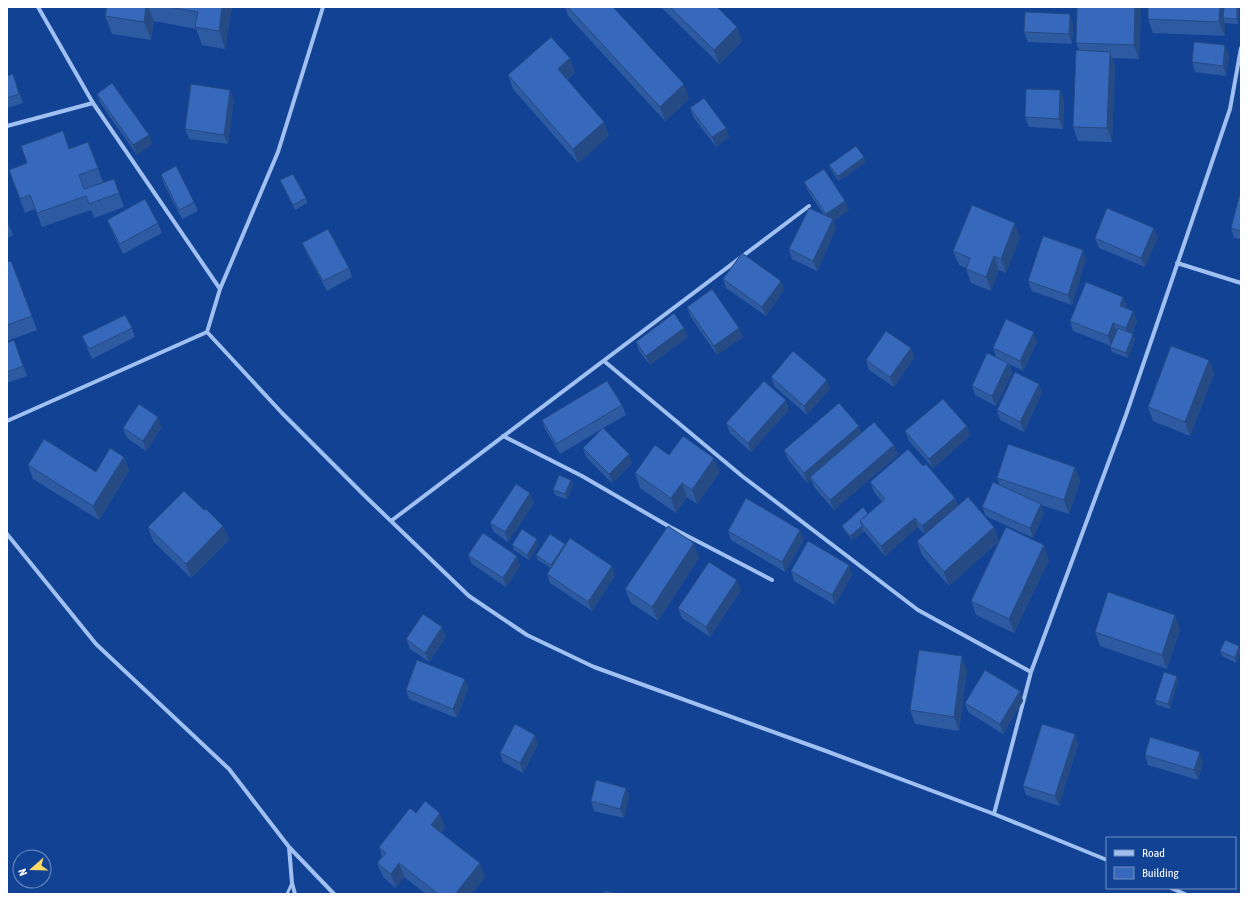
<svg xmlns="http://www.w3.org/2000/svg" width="1248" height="901" font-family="'Asap Condensed',sans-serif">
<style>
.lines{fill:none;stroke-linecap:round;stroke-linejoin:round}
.lane{stroke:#a0c0f2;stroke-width:3}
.street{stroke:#a0c0f2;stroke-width:4}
.wall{fill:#2e5aa1}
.shaded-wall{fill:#264a83}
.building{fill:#3669bb;stroke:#264a83}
</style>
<rect width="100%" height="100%" fill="#124293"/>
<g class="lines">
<path class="lane" d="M287,894L292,883"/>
<path class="street" d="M38,7L93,103L220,289
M7,126L93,103
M1177,263L1241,283
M207,332L282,413L367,498L469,596L527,635L594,667L826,751L994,814L1107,860
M604,361L742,476L918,610L1031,672
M7,421L207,332L220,289L278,152L323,7
M503,436L582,476L670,527L772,580
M391,521L809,206
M7,534L96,644L229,769L289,847L334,894
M994,814L1031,672L1126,415L1230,109L1241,48
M289,847L292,883L295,894
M1171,888L1185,894"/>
</g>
<path class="wall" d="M107,7H232L225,49L202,45L196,29L154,21L151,40L112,34L105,16Z
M565,7H613L689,99L665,121L568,16Z
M661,7H717L737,27L742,41L719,64Z
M1141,7L1139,59L1112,58L1115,66L1112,142L1078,141L1073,127L1079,50L1076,43Z
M1148,7H1239L1238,24L1225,23V36L1153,33L1148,19Z
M1073,24L1072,44L1028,42L1024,32Z
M1229,55L1226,76L1195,72L1192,62Z
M575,72L567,80L604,122L609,136L578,163L513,89L508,75Z
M13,74L23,103L7,108V76Z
M1060,90L1064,100L1063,129L1029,127L1025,117Z
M97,94L149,135L152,144L137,155L101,104Z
M234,99L228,144L189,139L185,129Z
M690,108L726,128L729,137L716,147L694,118Z
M88,142L103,182L84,189L114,179L124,207L94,218L91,210L42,227L35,209L25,213L9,170Z
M866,162L839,181L831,170L829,165Z
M161,174L194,202L198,211L182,219L164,184Z
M280,180L306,198L307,203L295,210L282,185Z
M804,182L849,210L833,221L836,229L817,271L792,259L789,249L824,215L808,191Z
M1241,194V239L1234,238L1231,228Z
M7,220L13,235L7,238Z
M107,220L158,223L162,233L123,254L111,229Z
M1020,237L1006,273L999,270L991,291L971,283L966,269V268L959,265L953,251Z
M1158,237L1145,267L1099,248L1095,238Z
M302,243L349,268L352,277L327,291L306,252Z
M1086,259L1072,305L1032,291L1028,281Z
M11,261L37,330L7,341V262Z
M723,279L784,290L766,316L726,288Z
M1123,297L1127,307L1126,308L1133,311L1137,321L1132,334H1133L1135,339L1128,358L1112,352L1110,347L1111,346L1073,331L1070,321Z
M687,307L739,328L743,337L717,355L690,316Z
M132,328L135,337L92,359L86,346L82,336Z
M684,328L688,337L650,365L639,351L636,342Z
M14,340L27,376L7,383V343Z
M1037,342L1023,371L1009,364L1012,373L996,406L975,395L972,386L996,357L993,348Z
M911,348L914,358L894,387L869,370L866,360Z
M1209,360L1214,374L1190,436L1153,421L1148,407Z
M771,377L830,389L807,415L774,386Z
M1039,384L1042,393L1024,432L1000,420L997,410Z
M622,405L626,415L603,428L632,463L612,483L586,457L583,448L600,430L560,454L545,429L542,420Z
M789,410L751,452L730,433L726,423Z
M967,426L970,436L933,468L909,441L905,431Z
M162,427L146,451L127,438L123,428Z
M861,432L894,445L898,455L834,510L814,487L811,479L807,483L788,460L784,450Z
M669,455L720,472L697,504L687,497L676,513L640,488L635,473Z
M124,457L129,471L99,520L33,479L28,465L96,472Z
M923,466L955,498L958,506L994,527L999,541L1049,560L1014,633L976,615L971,601L999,541L949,586L922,555L917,541L925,535L918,527L885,556L864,531L852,540L844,530L842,526L868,514L882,502L874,492L870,482Z
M1075,467L1080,481L1069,514L1041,505L1044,513L1033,538L986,516L982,507L1000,485L997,478Z
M571,480L573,485L567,499L555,495L553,490Z
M534,503L508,542L494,532L490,523Z
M204,510L223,526L229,540L191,578L153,541L148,527Z
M728,531L804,539L785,572L731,540Z
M539,544L529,560L514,550L512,545Z
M565,544V545L615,576L592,611L550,583L547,574L551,568L538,560L536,555Z
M468,555L520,566L506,587L472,564Z
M699,558L658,621L631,603L625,589Z
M849,565L852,575L835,605L794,581L791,571Z
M741,590L710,637L682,618L678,608Z
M1175,615L1180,629L1167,669L1100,646L1095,632Z
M446,637L429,662L410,649L406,639Z
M1239,646L1236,663L1222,656L1220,651Z
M967,670L959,731L915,724L910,710Z
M465,679L468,688L457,718L409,699L406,690Z
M1178,681L1170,709L1157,705L1155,700Z
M1020,691L1023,701L1003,734L968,712L965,703Z
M1075,734L1078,744L1059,806L1026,795L1023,786Z
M535,735L538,744L523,773L503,762L500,753Z
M1145,755L1203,762L1198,780L1148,765Z
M626,788L629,797L624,818L594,811L591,801Z
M416,813L445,827L441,833L485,877L472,894H426L404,877L396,888L383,877L377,863L382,857L379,847Z"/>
<path class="shaded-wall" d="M146,7H148L154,21L151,40L144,22Z
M222,7H232L225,49L219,31Z
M1135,7H1141L1139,59L1134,45Z
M1220,7H1226L1223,18L1225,23V36L1219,22Z
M1237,7H1239L1238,24L1237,19Z
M1070,14L1073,24L1072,44L1069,34Z
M737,27L742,41L719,64L714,50Z
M1225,45L1229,55L1226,76L1223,66Z
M1110,52L1115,66L1112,142L1107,128Z
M570,58L575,72L563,83L558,69Z
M684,84L689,99L665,121L660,107Z
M230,90L234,99L228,144L224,135Z
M1060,90L1064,100L1063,129L1059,119Z
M604,122L609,136L578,163L573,149Z
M726,128L729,137L716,147L712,137Z
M149,135L152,144L137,155L133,145Z
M864,157L866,162L839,181L838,176Z
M845,201L849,210L833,221L836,229L817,271L813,261L829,223L826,214Z
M1015,223L1020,237L1006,273L1001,259Z
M1154,228L1158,237L1145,267L1141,258Z
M1083,250L1086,259L1072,305L1068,295Z
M994,256L999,270L991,291L986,277Z
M781,281L784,290L766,316L762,307Z
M1123,297L1127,307L1123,315L1120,306Z
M1133,311L1137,321L1130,338L1126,328Z
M1113,323L1117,332L1111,346L1108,336Z
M684,328L688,337L650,365L646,356Z
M739,328L743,337L717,355L714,346Z
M1034,332L1037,342L1023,371L1020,361Z
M1133,334L1135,339L1128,358L1126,353Z
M911,348L914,358L894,387L890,377Z
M1209,360L1214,374L1190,436L1185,422Z
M1008,363L1012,373L996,406L992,396Z
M827,380L830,389L807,415L804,406Z
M1039,384L1042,393L1024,432L1020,422Z
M786,400L789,410L751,452L748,443Z
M158,417L162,427L146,451L143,441Z
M859,426L862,435L810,477L811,479L807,483L804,473Z
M967,426L970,436L933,468L929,459Z
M894,445L898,455L834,510L830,500Z
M629,454L632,463L612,483L609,474Z
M124,457L129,471L99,520L93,506Z
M714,458L720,472L697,504L692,490Z
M1075,467L1080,481L1069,514L1064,500Z
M571,480L573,485L567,499L565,494Z
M682,483L687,497L676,513L671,498Z
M530,493L534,503L508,542L505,532Z
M955,498L958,507L925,536L922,526Z
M1041,504L1044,513L1033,538L1030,528Z
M915,518L918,527L885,556L881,546Z
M223,526L229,540L191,578L186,564Z
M862,526L863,531L852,540L850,536Z
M994,527L999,541L949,586L944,572Z
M800,530L804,539L785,572L782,562Z
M537,539L539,544L529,560L527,555Z
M694,543L699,558L658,621L652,607Z
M565,544L567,549L553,570L551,565Z
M1044,545L1049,560L1014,633L1009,619Z
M517,556L520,566L506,587L503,578Z
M849,565L852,575L835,605L832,595Z
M612,566L615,576L592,611L588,602Z
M737,580L741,590L710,637L706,627Z
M1175,615L1180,629L1167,669L1162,655Z
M442,627L446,637L429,662L425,653Z
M1239,646L1241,652L1236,663L1235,658Z
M962,656L967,670L959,731L954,717Z
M1177,676L1178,681L1170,709L1168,704Z
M465,679L468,688L457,718L453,709Z
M1020,691L1023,701L1003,734L1000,724Z
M1075,734L1078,744L1059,806L1055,796Z
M535,735L538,744L523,773L520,763Z
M1200,752L1203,762L1198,780L1194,770Z
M626,788L629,797L624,818L620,809Z
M440,813L445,827L436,839L431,825Z
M399,863L404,877L396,888L391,874Z
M480,863L485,877L472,894H455Z"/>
<path class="building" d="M107,7H146L144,22L105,16Z
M169,7H222L219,31L195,27L198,12Z
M568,7H613L684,84L660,107Z
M670,7H717L737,27L714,50Z
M1077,7H1135L1134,45L1076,43Z
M1148,7H1220L1219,22L1148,19Z
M1224,7H1237V19L1223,18Z
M1025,12L1070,14L1069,34L1024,32Z
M551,37L570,58L558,69L604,122L573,149L508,75Z
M1194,42L1225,45L1223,66L1192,62Z
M1076,50L1110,52L1107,128L1073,127Z
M13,74L19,94L7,98V76Z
M112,83L149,135L133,145L97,94Z
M191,84L230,90L224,135L185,129Z
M1026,89L1060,90L1059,119L1025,117Z
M704,98L726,128L712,137L690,108Z
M63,131L69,149L88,142L98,168L79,175L84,189L114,179L119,193L89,204L86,196L37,213L30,195L20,199L9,170L27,163L21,146Z
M856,146L864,157L838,176L829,165Z
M176,166L194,202L179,210L161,174Z
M824,169L845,201L826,214L804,182Z
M293,174L306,198L293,205L280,180Z
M1240,194H1241V231L1231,228Z
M145,199L158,223L120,244L107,220Z
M972,205L1015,223L1001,259L994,256L986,277L966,269L970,258L953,251Z
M809,208L833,219L813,261L789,249Z
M1107,208L1154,228L1141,258L1095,238Z
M7,220L9,226L7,227Z
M328,229L349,268L323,281L302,243Z
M1043,236L1083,250L1068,295L1028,281Z
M742,253L781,281L762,307L723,279Z
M11,261L32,316L7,325V262Z
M1086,282L1123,297L1120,306L1133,311L1126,328L1113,323L1108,336L1070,321Z
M712,289L739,328L714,346L687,307Z
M674,313L684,328L646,356L636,342Z
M125,315L132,328L89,349L82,336Z
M1006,319L1034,332L1020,361L993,348Z
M1118,328L1133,334L1126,353L1110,347Z
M886,331L911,348L890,377L866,360Z
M14,340L23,366L7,372V343Z
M1171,346L1209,360L1185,422L1148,407Z
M793,351L827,380L804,406L771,377Z
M987,353L1008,363L992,396L972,386Z
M1015,372L1039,384L1020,422L997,410Z
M607,381L622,405L556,444L542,420Z
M764,381L786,400L748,443L726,423Z
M943,399L967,426L929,459L905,431Z
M839,403L859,426L804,473L784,450Z
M139,404L158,417L143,441L123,428Z
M874,422L894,445L830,500L810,477Z
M603,428L629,454L609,474L583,448Z
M683,436L714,458L692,490L682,483L671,498L635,473L655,445L669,455Z
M44,439L96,472L110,448L124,457L93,506L28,465Z
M1008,444L1075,467L1064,500L997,478Z
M908,449L923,466L926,464L955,498L922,526L915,518L881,546L860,521L885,499L870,482Z
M559,475L571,480L565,494L553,490Z
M993,482L1041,504L1030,528L982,507Z
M516,484L530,493L505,532L490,523Z
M184,491L204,510L206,509L223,526L186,564L148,527Z
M968,497L994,527L944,572L917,541Z
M746,498L800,530L782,562L728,531Z
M863,507L868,514L860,521L862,526L850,536L842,526Z
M668,526L694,543L652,607L625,589Z
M1006,527L1044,545L1009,619L971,601Z
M522,529L537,539L527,555L512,545Z
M483,533L517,556L503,578L468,555Z
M550,534L565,544L551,565L536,555Z
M570,538L612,566L588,602L547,574Z
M808,541L849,565L832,595L791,571Z
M709,562L737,580L706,627L678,608Z
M1108,592L1175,615L1162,655L1095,632Z
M423,614L442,627L425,653L406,639Z
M1225,640L1239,646L1235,658L1220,651Z
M919,650L962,656L954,717L910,710Z
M417,660L465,679L453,709L406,690Z
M985,670L1020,691L1000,724L965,703Z
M1164,672L1177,676L1168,704L1155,700Z
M515,724L535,735L520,763L500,753Z
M1042,724L1075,734L1055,796L1023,786Z
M1150,737L1200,752L1194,770L1145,755Z
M596,780L626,788L620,809L591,801Z
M425,801L440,813L431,825L480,863L455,894H438L399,863L391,874L377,863L386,853L379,847L410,808L416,813Z
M605,891L618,894H604Z"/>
<rect width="1248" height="901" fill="none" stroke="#ffffff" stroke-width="16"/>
<rect x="1106" y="837" width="130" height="52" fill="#124293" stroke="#718ebe"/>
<rect x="1114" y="850" width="20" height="6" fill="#a0c0f2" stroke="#718ebe"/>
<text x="1142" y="857" font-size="12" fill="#ffffff">Road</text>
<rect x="1114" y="867" width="20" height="12" fill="#3669bb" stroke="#718ebe"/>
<text x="1142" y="877" font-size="12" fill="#ffffff">Building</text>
<g transform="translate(32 869) rotate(250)"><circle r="19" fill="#124293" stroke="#718ebe"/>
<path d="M0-3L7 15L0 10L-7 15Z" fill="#ffdc62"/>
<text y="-6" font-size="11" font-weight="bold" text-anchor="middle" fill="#ffffff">N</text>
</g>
</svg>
